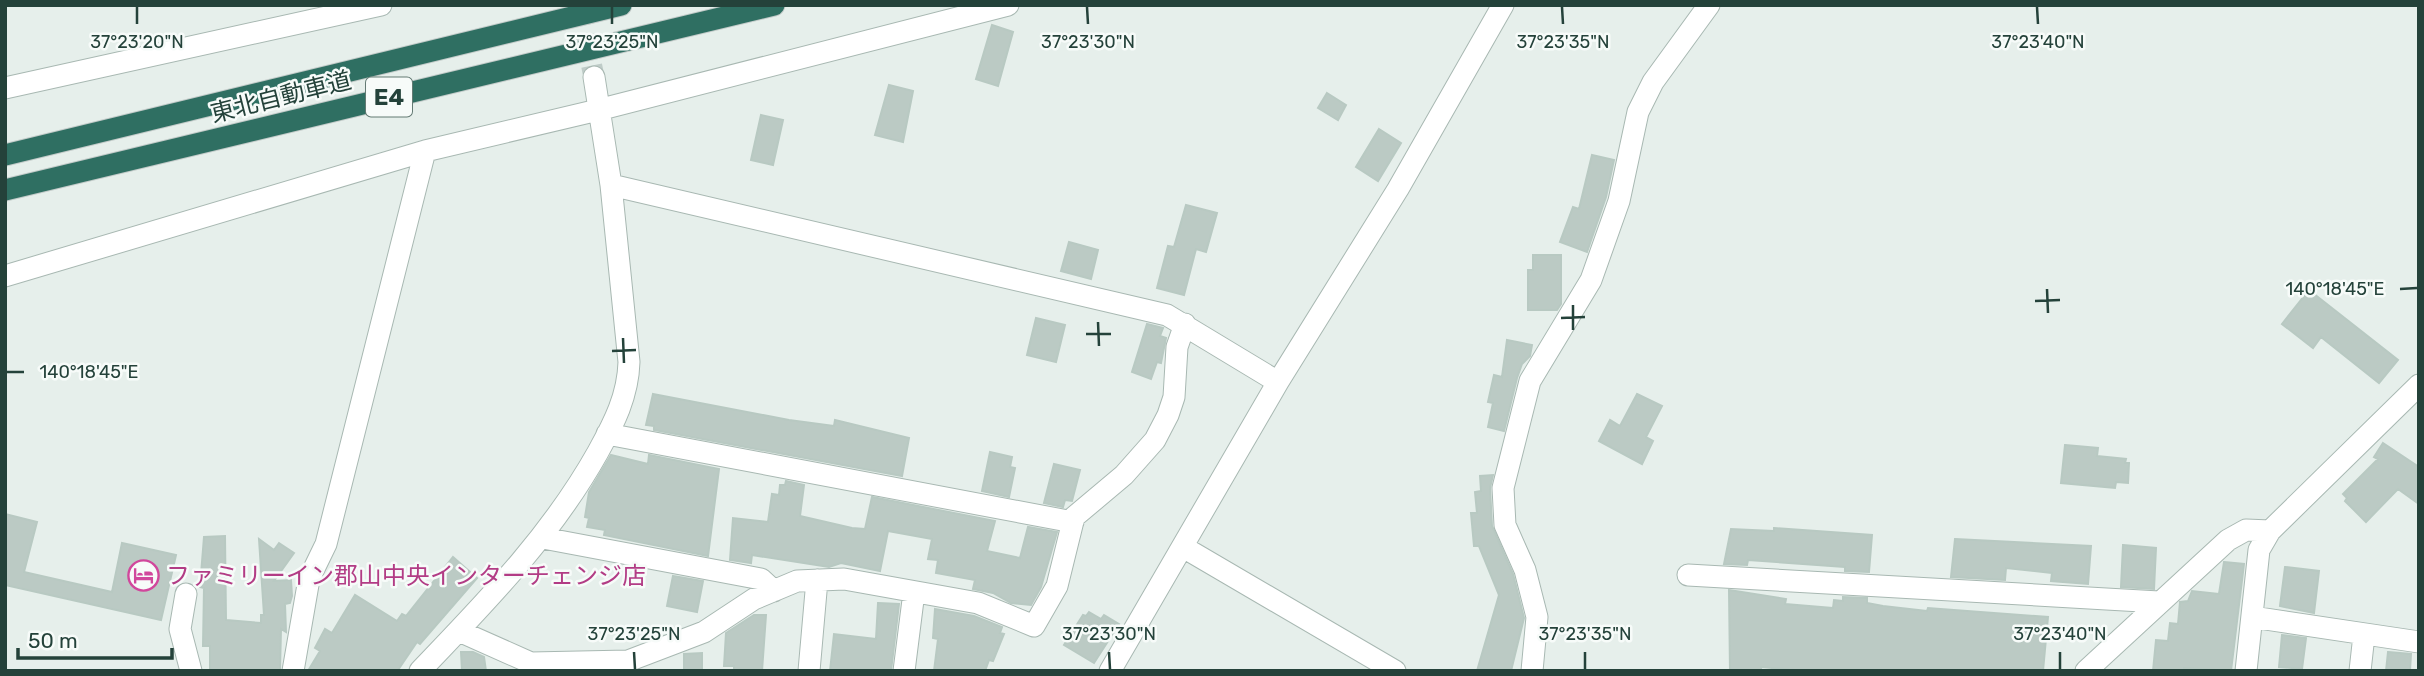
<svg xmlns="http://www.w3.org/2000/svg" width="2424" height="676" font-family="Rubik,'Noto Sans JP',sans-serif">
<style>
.building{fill:#bbcac4;stroke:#b8c9c2;stroke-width:2}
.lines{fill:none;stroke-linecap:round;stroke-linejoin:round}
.minor-tunnel{stroke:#bfccc8;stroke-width:21;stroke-dasharray:21 10;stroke-linecap:butt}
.minor-casing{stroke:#a8b8b2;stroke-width:23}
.motorway-casing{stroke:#c2cac8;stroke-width:23}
.minor{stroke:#fff;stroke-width:21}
.motorway{stroke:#2f6f62;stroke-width:21}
.ticks{fill:none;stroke:#24423a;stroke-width:2.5}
.labels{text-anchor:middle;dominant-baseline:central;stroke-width:5;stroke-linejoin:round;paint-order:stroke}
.shield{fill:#f7fbf9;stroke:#637a73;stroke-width:2}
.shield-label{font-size:23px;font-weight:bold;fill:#24423a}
.street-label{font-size:24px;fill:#24423a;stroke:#f7fbf9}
.hotel-label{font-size:24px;fill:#b23c85;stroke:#f7fbf9;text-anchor:start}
.ticks-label{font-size:18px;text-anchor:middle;fill:#24423a;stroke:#f7fbf9;stroke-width:5;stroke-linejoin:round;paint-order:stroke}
</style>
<rect width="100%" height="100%" fill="#e6efeb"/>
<path class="building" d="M992,25L1013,32L998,86L976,79Z
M889,85L913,91L903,142L875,135Z
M1327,93L1346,105L1338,120L1318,108Z
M761,115L783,120L773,165L751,160Z
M1379,129L1401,143L1378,181L1356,167Z
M1592,155L1614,160L1606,197L1587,252L1560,242L1573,207L1579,209Z
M1186,205L1217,213L1206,252L1196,249L1184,295L1157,288L1168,246L1174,247Z
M1069,242L1098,250L1091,279L1061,271Z
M1533,255H1561V304L1557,310H1528V270H1533Z
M2309,290L2398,360L2379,383L2321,337L2313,348L2282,324Z
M1036,318L1065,325L1056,362L1027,355Z
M1147,324L1163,328L1160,336L1166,338L1161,363L1157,362L1151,379L1132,372Z
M1507,340L1532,345L1530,356L1522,364L1517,378L1504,431L1488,427L1493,403L1488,402L1494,375L1502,377Z
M653,394L789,420L834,426L835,420L909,438L902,476L654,430V426L646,425Z
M1637,394L1662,406L1646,437L1653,441L1642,464L1599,441L1610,420L1620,426Z
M2383,443L2419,467V504L2398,489L2366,522L2345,501L2347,498L2343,494L2378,459L2374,457Z
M2065,445L2098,448L2097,456L2126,459L2125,463H2129L2128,483L2116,482L2115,488L2061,483Z
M990,452L1012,457L1010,467L1015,468L1009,497L982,491Z
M611,455L648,464L649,455L719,469L708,556L604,535L605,530L587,527L589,518L585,517L589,492Z
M1054,464L1080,470L1072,501L1065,500L1063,507L1044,503Z
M1493,475L1490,488L1492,526L1513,574L1524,618L1511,671H1477L1499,595L1479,546H1474L1471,513H1477L1475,492L1481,491L1480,476Z
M786,481L804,485L800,516L852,528L865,529L872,497L995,521L987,551L1020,558L1028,527L1057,532L1041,587L1031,605L1011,603L993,593L973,589L975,580L936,573L938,560L928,559L932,539L888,531L880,571L841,563L829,567L752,555L751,563L730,560L733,518L768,522L772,494L779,495L780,485H785Z
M5,514L37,522L24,572L112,592L122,543L176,555L161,620L5,585Z
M1774,528L1872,535L1869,572L1845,571V567L1748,560L1747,565L1724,564L1731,529L1774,531Z
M225,536L226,620L261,623V615H264L259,539L274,550L279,543L294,553L274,581L291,580L292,596L290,603L285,604L286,632L281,629L280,671H210V646H203L204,588L200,587L204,537Z
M1955,539L2091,546L2088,584L2051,581L2052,573L2006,568L2005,580L1951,577Z
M2123,545L2156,548L2154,589L2121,587Z
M453,557L477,578L420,644L417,642L398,670L308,671L320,651L315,648L325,629L332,633L355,595L397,621L402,614L406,616Z
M2224,562L2244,564L2231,671L2184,668V671H2153L2156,640L2168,641L2170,623L2178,624L2180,602L2188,601L2192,591L2219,594Z
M2285,567L2319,571L2314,613L2280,606Z
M673,576L703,581L697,612L667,606Z
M1729,590L1786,599L1785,604L1833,608L1834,600L1843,601V597L1867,598V603L1883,606L1927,611L1928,608L2048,617L2043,671H1804L1761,667V671H1730Z
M878,603L899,604L891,671H830L834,634L876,639Z
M935,609L974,616L1002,627L1000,633L1004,634L993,661L989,660L985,671H934L938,639L933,638Z
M1089,612L1101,619L1104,615L1119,624L1094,663L1064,645L1083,615L1086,616Z
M754,615H766L762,671H734V666H724L726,633Z
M2282,635L2306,638L2302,669L2279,667Z
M461,652H473L484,657L486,671H462Z
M2388,652L2411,654L2410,671H2386Z
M702,653V671H684V654Z"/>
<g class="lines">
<path class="minor-tunnel" d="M579,5L594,77"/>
<defs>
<path id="minor" d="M5,88L381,5
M611,185L1167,315L1278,382
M5,276L425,151L598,110L1008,5
M607,434L1073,522
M543,538L761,579L774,591
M1183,547L1395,671
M1688,575L2159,602
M186,594L180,629L191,671
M2252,617L2419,642
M459,631L531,663L628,661L704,632L754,599L797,581L844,579L978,603L1034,626L1057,586L1074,517L1124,475L1155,440L1168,415L1174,397L1177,347L1185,324
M293,671L309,579L326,544L425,151
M420,671C486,602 551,536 598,452C614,423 628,396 629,362L611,185L594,77
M809,671L817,580
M904,671L914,592
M1110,671L1278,382L1398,189L1503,5
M1532,671L1537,617L1525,570L1505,525L1503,488L1530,381L1591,280L1619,201L1638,112L1653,82L1709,5
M2086,671L2228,540L2246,530L2270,531L2419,385
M2246,671L2259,550L2270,531
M2360,671L2364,635"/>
<path id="motorway" d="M5,155L621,5
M5,190L774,5"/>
</defs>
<use href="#minor" class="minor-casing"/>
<use href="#motorway" class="motorway-casing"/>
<use href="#minor" class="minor"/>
<use href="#motorway" class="motorway"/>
</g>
<path class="ticks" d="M137,7V24M612,7V24M1087,7L1088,24M1562,7L1563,24M2037,7L2038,24M2047,289L2048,313M2400,289L2417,288M2035,301L2060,300M1573,305V330M1561,318L1585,317M1098,322L1099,346M1086,334H1111M623,338L624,363M612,351L636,350M7,372H24M634,652L635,669M1109,652L1110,669M1585,652V669M2060,652V669"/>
<defs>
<symbol id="hotel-ring" viewBox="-11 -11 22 22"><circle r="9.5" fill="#f7fbf9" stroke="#d1479c" stroke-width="1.5"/><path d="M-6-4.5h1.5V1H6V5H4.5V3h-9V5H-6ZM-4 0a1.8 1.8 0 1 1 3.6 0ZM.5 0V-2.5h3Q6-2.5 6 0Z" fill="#d1479c"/></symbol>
</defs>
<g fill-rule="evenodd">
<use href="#hotel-ring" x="126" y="558" width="35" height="35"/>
</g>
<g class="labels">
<rect class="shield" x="366" y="77.5" width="46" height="39" rx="5"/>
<g class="shield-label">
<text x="389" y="97">E4</text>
</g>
<g class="street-label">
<text transform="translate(281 97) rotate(-14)">東北自動車道</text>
</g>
<g class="hotel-label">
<text x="166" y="576">ファミリーイン郡山中央インターチェンジ店</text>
</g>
</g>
<g class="ticks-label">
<text x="137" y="48">37°23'20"N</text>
<text x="612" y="48">37°23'25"N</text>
<text x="1088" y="48">37°23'30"N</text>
<text x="1563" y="48">37°23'35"N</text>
<text x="2038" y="48">37°23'40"N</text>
<text x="2335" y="295">140°18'45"E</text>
<text x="89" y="378">140°18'45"E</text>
<text x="634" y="640">37°23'25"N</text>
<text x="1109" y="640">37°23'30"N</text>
<text x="1585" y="640">37°23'35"N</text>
<text x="2060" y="640">37°23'40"N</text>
</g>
<rect width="2424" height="676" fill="none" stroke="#24423a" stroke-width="14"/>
<path d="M18 648v10h154v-10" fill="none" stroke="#24423a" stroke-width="3.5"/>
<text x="28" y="648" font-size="21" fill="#24423a" stroke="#f7fbf9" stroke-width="5" paint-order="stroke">50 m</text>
</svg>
